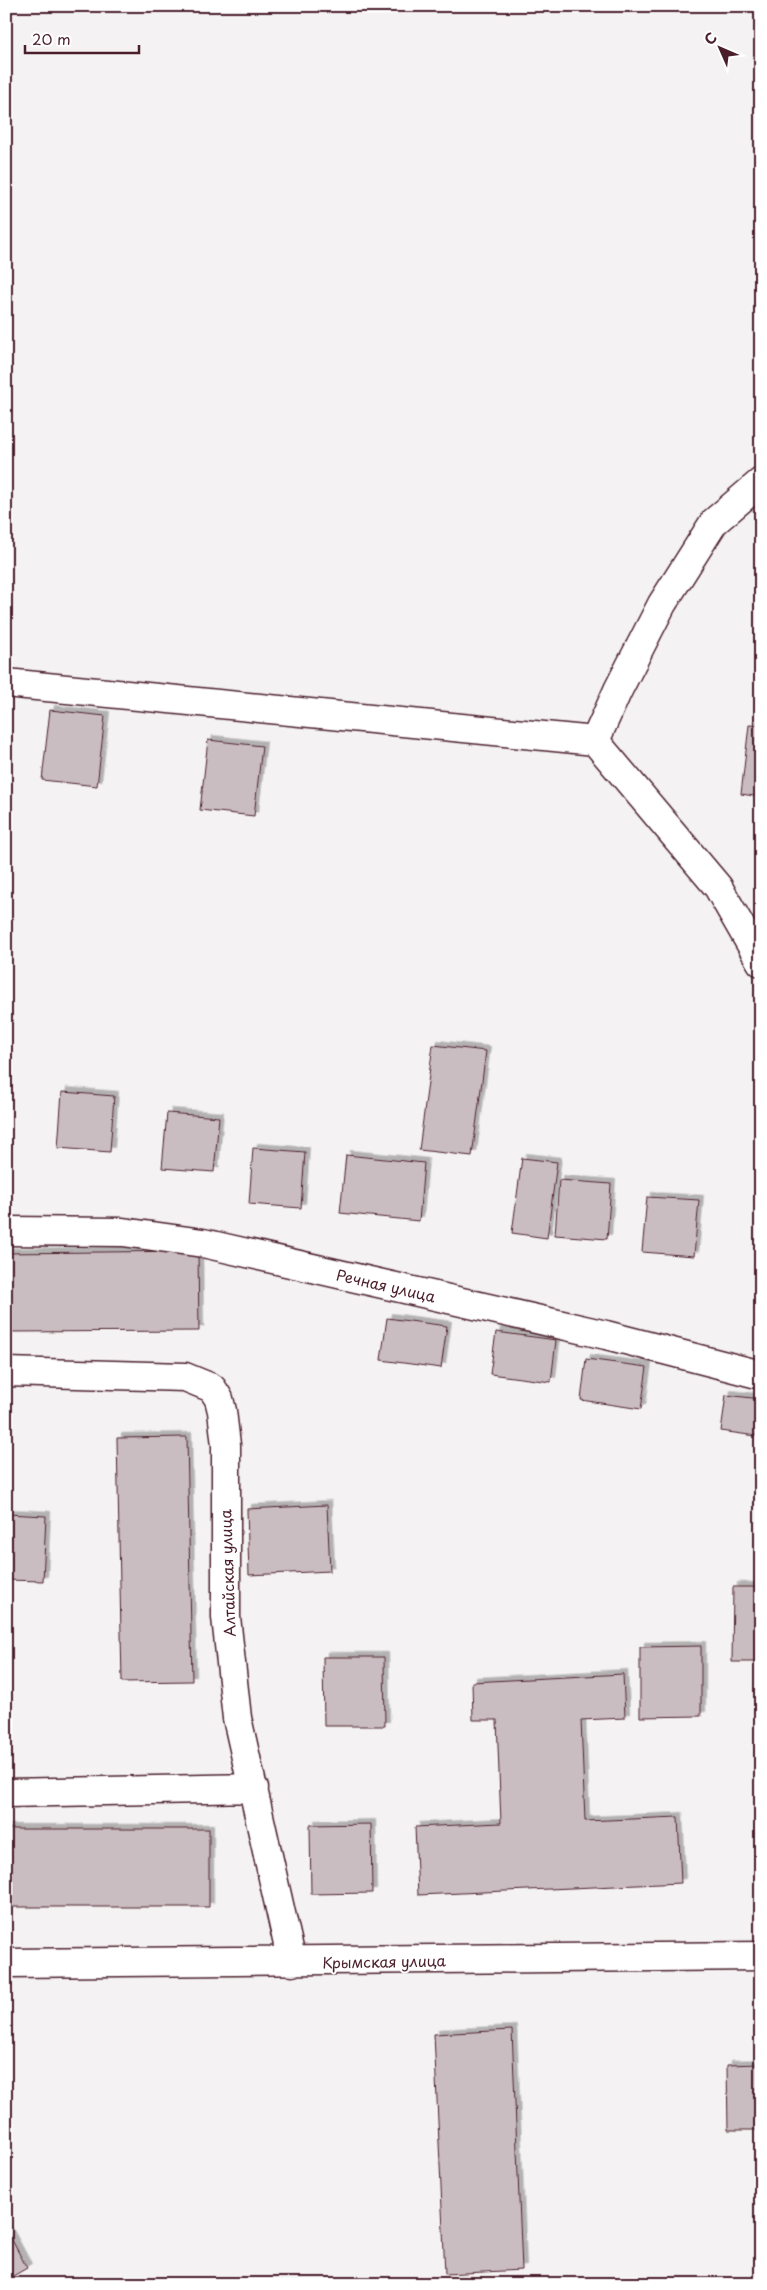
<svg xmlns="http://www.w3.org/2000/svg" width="767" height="2290" font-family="'Playpen Sans',sans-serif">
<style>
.building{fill:#cabdc1;stroke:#4a1f2b;filter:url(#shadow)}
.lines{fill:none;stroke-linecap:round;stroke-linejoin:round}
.minor-casing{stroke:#4a1f2b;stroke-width:31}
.minor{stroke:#fff;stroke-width:28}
.labels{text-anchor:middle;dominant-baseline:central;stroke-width:4;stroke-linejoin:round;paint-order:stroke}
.street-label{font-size:15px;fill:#4a1f2b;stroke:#fff}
</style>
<defs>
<filter id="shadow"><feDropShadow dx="4.5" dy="-4.5" stdDeviation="0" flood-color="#0004"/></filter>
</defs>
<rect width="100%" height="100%" fill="#f4f2f2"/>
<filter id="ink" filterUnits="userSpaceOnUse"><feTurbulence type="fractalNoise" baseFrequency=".02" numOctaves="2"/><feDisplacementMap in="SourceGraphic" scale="10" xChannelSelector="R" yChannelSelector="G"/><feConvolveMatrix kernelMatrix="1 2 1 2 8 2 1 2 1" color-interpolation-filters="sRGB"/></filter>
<g filter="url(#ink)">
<path class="building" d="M50,710L105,716L97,786L42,780Z
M749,725L761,726V797L741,794Z
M208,740L262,746L254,816L200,810Z
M433,1045L486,1051L472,1156L419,1150Z
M62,1092L114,1096L110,1152L58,1148Z
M167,1113L219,1117L214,1172L162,1168Z
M253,1148L305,1152L301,1208L249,1204Z
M346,1155L424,1163L419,1221L340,1213Z
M522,1158L557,1162L547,1238L512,1233Z
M559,1180L611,1184L607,1239L555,1235Z
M647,1197L699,1200L694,1256L642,1252Z
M198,1251L199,1331L6,1332V1253Z
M387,1318L447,1326L441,1368L381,1360Z
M496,1332L556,1340L551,1382L490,1374Z
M586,1359L647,1367L641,1409L581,1400Z
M726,1395L761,1399L756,1436L721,1431Z
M187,1437L192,1681L122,1682L117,1438Z
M327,1505L330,1571L249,1575L247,1509Z
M6,1514L46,1516L43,1581L6,1580Z
M733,1587H761V1662H732Z
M701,1646V1716L640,1717V1647Z
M323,1657H384L385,1726H324Z
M623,1674L625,1718L581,1720L585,1821L678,1817L681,1883L418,1895L415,1827L501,1823L497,1720H473L472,1682Z
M371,1824L372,1893L311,1894L310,1825Z
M6,1829H209V1907H6Z
M512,2030L522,2270L445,2274L434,2034Z
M761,2064V2130H728L727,2065Z
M6,2229L27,2268L6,2280Z"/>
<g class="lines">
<defs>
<path id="minor" d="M6,683L595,741L718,887L761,962
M595,741L618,690L662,604L714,522L761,482
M6,1231L123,1232L203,1243L606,1335L761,1375
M6,1372L185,1377L212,1388L219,1399L222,1411L226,1445V1617L237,1718L292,1962
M6,1793L254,1788
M6,1963L761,1956"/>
</defs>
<use href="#minor" class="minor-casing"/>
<use href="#minor" class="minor"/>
</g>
</g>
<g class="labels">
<g class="street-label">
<text transform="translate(386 1285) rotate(13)">Речная улица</text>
<text transform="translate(227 1573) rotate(-92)">Алтайская улица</text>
<text transform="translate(384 1961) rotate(-1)">Крымская улица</text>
</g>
</g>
<rect width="767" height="2290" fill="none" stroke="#fff" stroke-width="25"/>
<rect x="12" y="12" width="742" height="2265" fill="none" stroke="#4a1f2b" stroke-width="2" filter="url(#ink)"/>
<g transform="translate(720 48) rotate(315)" stroke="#ffffff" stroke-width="4" paint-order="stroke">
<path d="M0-4L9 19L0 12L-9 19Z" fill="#4a1f2b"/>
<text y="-8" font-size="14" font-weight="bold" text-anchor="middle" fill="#4a1f2b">С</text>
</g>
<path d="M25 45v8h114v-8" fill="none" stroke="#4a1f2b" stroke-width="2.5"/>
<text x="32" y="45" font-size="15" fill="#4a1f2b" stroke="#ffffff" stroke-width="4" paint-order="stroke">20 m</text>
</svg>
